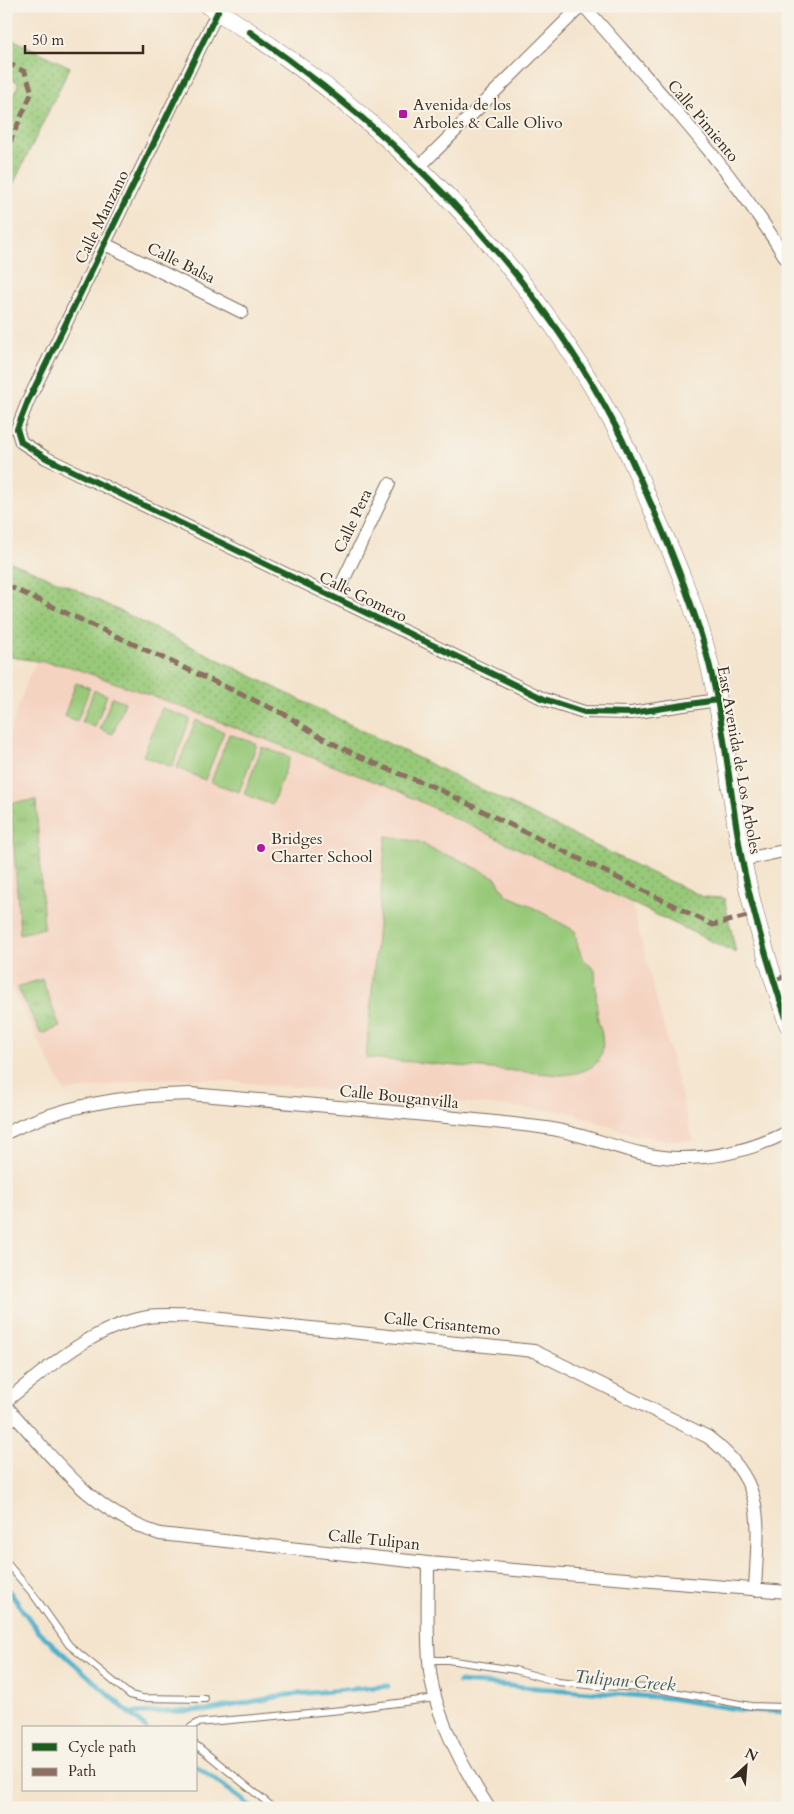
<svg xmlns="http://www.w3.org/2000/svg" width="794" height="1814" font-family="Cardo,serif">
<style>
.built{fill:#f5d3c1}
.grass{fill:url(#grass-dots);stroke:#6a7a4c}
.park{fill:url(#park-tufts);stroke:#6a7a4c}
.garden{fill:#98c979;stroke:#6a7a4c}
.lines{fill:none;stroke-linecap:round;stroke-linejoin:round}
.stream{stroke:#4bb0ca;stroke-width:5}
.lane-casing{stroke:#7c6b5b;stroke-width:8}
.street-casing{stroke:#7c6b5b;stroke-width:14}
.secondary-casing{stroke:#7c6b5b;stroke-width:19}
.lane{stroke:#fff;stroke-width:6}
.street{stroke:#fff;stroke-width:12}
.secondary{stroke:#fff;stroke-width:18}
.quiet{stroke:#8d6e63;stroke-width:5;stroke-dasharray:10 5;stroke-linecap:butt}
.cycleway-casing{stroke:#f7f3e8;stroke-width:9}
.cycleway{stroke:#1b5e20;stroke-width:6}
.poi-dot{fill:#b5179e;stroke:#f7f3e8;stroke-width:2}
.labels{text-anchor:middle;dominant-baseline:central;stroke-width:4;stroke-linejoin:round;paint-order:stroke}
.poi-label{font-size:16px;fill:#3b2a1e;stroke:#f7f3e8;text-anchor:start}
.street-label{font-size:16px;fill:#3b2a1e;stroke:#f7f3e8}
.water-label{font-size:18px;font-style:italic;fill:#41595a;stroke:#f7f3e8}
</style>
<defs>
<pattern id="grass-dots" width="8" height="8" patternUnits="userSpaceOnUse" patternTransform="scale(1.25)"><rect width="8" height="8" fill="#98c979"/><path d="M2 2h.1M6 6h.1" fill="none" stroke="#7da363" stroke-width="1.8" stroke-linecap="round"/></pattern>
<pattern id="park-tufts" width="24" height="20" patternUnits="userSpaceOnUse" patternTransform="scale(1.25)"><rect width="24" height="20" fill="#98c979"/><path d="M3 7l-1-3M5 7V3M7 7l1-3M15 17l-1-3M17 17v-4M19 17l1-3" fill="none" stroke="#7da363"/></pattern>
</defs>
<rect width="100%" height="100%" fill="#f7f3e8"/>
<filter id="ink" filterUnits="userSpaceOnUse"><feTurbulence type="fractalNoise" baseFrequency=".02" numOctaves="2"/><feDisplacementMap in="SourceGraphic" scale="10" xChannelSelector="R" yChannelSelector="G"/><feConvolveMatrix kernelMatrix="1 2 1 2 8 2 1 2 1" color-interpolation-filters="sRGB"/></filter>
<filter id="wash" filterUnits="userSpaceOnUse"><feTurbulence type="fractalNoise" baseFrequency=".0096" numOctaves="4" result="noise"/><feDisplacementMap in="SourceGraphic" scale="20" xChannelSelector="R" yChannelSelector="G"/><feGaussianBlur stdDeviation="1.12" result="paint"/><feColorMatrix in="noise" values="0 0 0 0 0 0 0 0 0 0 0 0 0 0 0 0 0 1.4 0 .05"/><feComposite in="paint" operator="in"/></filter>
<g filter="url(#wash)">
<rect width="100%" height="100%" fill="#f4e4cd"/>
<path class="built" d="M36,662L68,666L172,703L398,791L632,905L693,1141L664,1140L634,1135L569,1112L226,1081L185,1078L145,1079L65,1092L6,979V744L27,680Z"/>
<path class="grass" d="M6,36L70,67L6,199V112L17,89L18,82L6,76Z
M6,560L69,586L651,873L704,897L724,898L736,953L398,791L172,703L68,666L6,656Z"/>
<path class="park" d="M36,800L44,928L20,934L11,803Z
M42,979L60,1027L41,1034L17,987Z"/>
<path class="garden" d="M76,683L90,688L77,721L64,716Z
M94,690L107,695L95,727L82,722Z
M112,697L125,702L113,734L100,729Z
M162,708L190,719L172,767L143,756Z
M196,720L224,732L205,780L177,768Z
M229,734L257,744L239,792L211,782Z
M262,747L290,757L272,805L244,794Z
M386,836L420,842L433,850L460,860L496,878L506,895L529,905L575,931C578,949 580,958 595,970C596,987 596,1004 598,1021C599,1026 602,1031 602,1036C607,1066 586,1073 561,1075L366,1058Z"/>
<g class="lines">
<path class="stream" d="M6,1587L38,1631L146,1728
M459,1682L668,1698L742,1710L788,1712
M128,1713L210,1710L287,1695L388,1686
M196,1766L253,1808"/>
</g>
</g>
<g filter="url(#ink)">
<g class="lines">
<defs>
<path id="lane" d="M6,1562L33,1594L69,1645L130,1695L142,1698L205,1699
M429,1660H448L515,1670L558,1682L597,1686L651,1688L751,1706L788,1707
M190,1728L197,1723L342,1710L436,1698
M196,1745L274,1808"/>
<path id="street" d="M584,6C655,88 733,169 788,262
M218,11L28,401L17,429L21,442L46,458L544,699L584,712L631,713L717,700
M419,167L581,6
M105,244L242,312
M335,598L389,484
M742,860L788,850
M6,1133C63,1104 127,1095 191,1094C309,1105 428,1113 546,1128C592,1134 634,1159 682,1158C720,1158 754,1149 788,1132
M6,1401C49,1367 92,1327 148,1317C162,1315 179,1317 194,1316L534,1351L708,1437C768,1483 758,1522 755,1590
M6,1406C54,1458 90,1512 160,1534L428,1563L788,1592
M428,1563C428,1599 426,1635 430,1671C435,1716 464,1770 489,1808"/>
<path id="secondary" d="M209,6C378,109 523,253 616,428C630,453 640,480 651,506C673,554 694,603 707,654C724,721 730,791 742,859C753,915 770,970 788,1024"/>
</defs>
<use href="#lane" class="lane-casing"/>
<use href="#street" class="street-casing"/>
<use href="#secondary" class="secondary-casing"/>
<use href="#lane" class="lane"/>
<use href="#street" class="street"/>
<use href="#secondary" class="secondary"/>
<path class="quiet" d="M6,62L25,72L32,92L6,151
M6,585L288,716C332,747 383,768 434,787L713,925L755,914
M774,980L788,976"/>
<defs>
<path id="cycleway" d="M218,11L28,401L17,429L21,442L46,458L544,699L584,712L631,713L717,700
M250,32C400,136 532,265 617,429C629,453 640,479 651,504C672,552 692,601 706,652C725,720 729,791 742,860C753,916 770,970 788,1024"/>
</defs>
<use href="#cycleway" class="cycleway-casing"/>
<use href="#cycleway" class="cycleway"/>
</g>
</g>
<g class="poi-dot">
<rect x="398" y="109" width="10" height="10" rx="2.5"/>
<circle cx="261" cy="848" r="5"/>
</g>
<g class="labels">
<g class="poi-label">
<text x="413" y="105">Avenida de los<tspan x="413" dy="18">Arboles &amp; Calle Olivo</tspan></text>
<text x="271" y="839">Bridges<tspan x="271" dy="18">Charter School</tspan></text>
</g>
<g class="street-label">
<text transform="translate(703 121) rotate(50)">Calle Pimiento</text>
<text transform="translate(102 217) rotate(-64)">Calle Manzano</text>
<text transform="translate(181 263) rotate(26)">Calle Balsa</text>
<text transform="translate(353 521) rotate(-65)">Calle Pera</text>
<text transform="translate(363 597) rotate(26)">Calle Gomero</text>
<text transform="translate(739 760) rotate(80)">East Avenida de Los Arboles</text>
<text transform="translate(399 1097) rotate(6)">Calle Bouganvilla</text>
<text transform="translate(442 1324) rotate(6)">Calle Crisantemo</text>
<text transform="translate(374 1540) rotate(6)">Calle Tulipan</text>
</g>
<g class="water-label">
<text transform="translate(625 1681) rotate(5)">Tulipan Creek</text>
</g>
</g>
<rect width="794" height="1814" fill="none" stroke="#f7f3e8" stroke-width="25"/>
<rect x="22" y="1726" width="175" height="65" fill="#f7f3e8" stroke="#aca397"/>
<rect x="32" y="1743" width="25" height="8" fill="#1b5e20" stroke="#aca397"/>
<text x="68" y="1752" font-size="15" fill="#3b2a1e">Cycle path</text>
<rect x="32" y="1768" width="25" height="8" fill="#8d6e63" stroke="#aca397"/>
<text x="68" y="1776" font-size="15" fill="#3b2a1e">Path</text>
<g transform="translate(746 1766) rotate(26)" stroke="#f7f3e8" stroke-width="4" paint-order="stroke">
<path d="M0-4L9 19L0 12L-9 19Z" fill="#3b2a1e"/>
<text y="-8" font-size="14" font-weight="bold" text-anchor="middle" fill="#3b2a1e">N</text>
</g>
<path d="M25 45v8h118v-8" fill="none" stroke="#3b2a1e" stroke-width="2.5"/>
<text x="32" y="45" font-size="15" fill="#3b2a1e" stroke="#f7f3e8" stroke-width="4" paint-order="stroke">50 m</text>
</svg>
